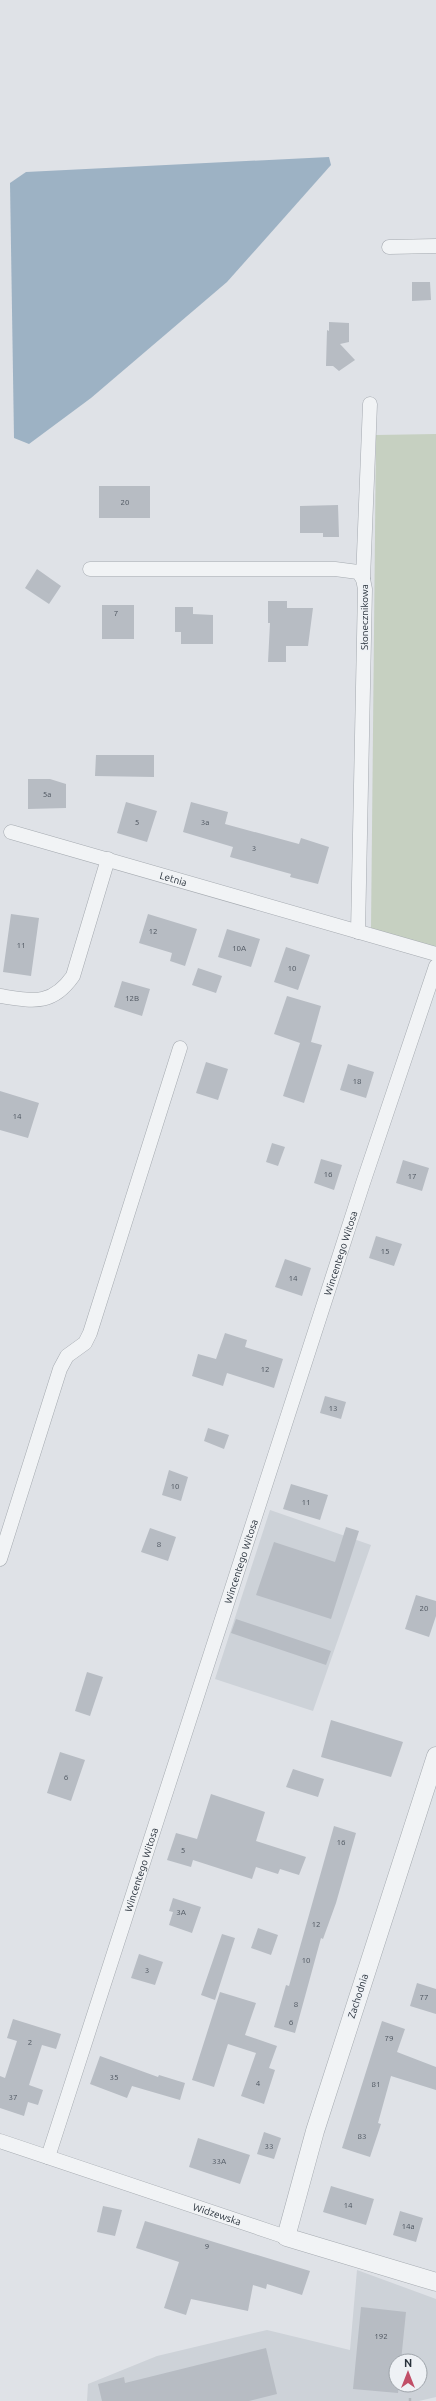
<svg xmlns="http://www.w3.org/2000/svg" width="436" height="2401" font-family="Ubuntu,sans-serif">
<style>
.built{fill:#cdd2d8;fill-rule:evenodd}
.green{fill:#c6d0c1}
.water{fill:#9db2c4}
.building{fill:#b7bcc3}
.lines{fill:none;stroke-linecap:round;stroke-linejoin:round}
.minor-casing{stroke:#a5aab0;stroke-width:15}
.tertiary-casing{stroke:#a5aab0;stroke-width:19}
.path{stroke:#b5b9be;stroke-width:2.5;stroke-dasharray:3 3;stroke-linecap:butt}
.minor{stroke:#f1f3f5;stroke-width:14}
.tertiary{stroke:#f1f3f5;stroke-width:18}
.labels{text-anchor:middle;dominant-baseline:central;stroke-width:3;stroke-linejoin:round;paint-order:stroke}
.number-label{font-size:8px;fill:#4c545e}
.street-label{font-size:10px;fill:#29323c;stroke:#eef1f5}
</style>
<rect width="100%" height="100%" fill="#dfe2e7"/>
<path class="built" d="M270,1510L371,1545L313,1711L215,1679Z
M357,2270L436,2299V2397L419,2401H87L88,2384L157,2356L267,2330L350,2350ZM396,2361H420V2385H396Z"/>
<path class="green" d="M436,434V948L371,929L376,435Z"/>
<path class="water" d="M329,157L331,165L227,282L91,398L29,444L14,438L10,183L26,172Z"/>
<path class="building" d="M412,282H430L431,300L412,301Z
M329,322L349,323V342L340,344L355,360L339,371L333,366H326L327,330L329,331Z
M99,486H150V518H99Z
M338,505L339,537H323V533H300V506Z
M37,569L61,586L49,604L25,588Z
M268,601H287V608H313L308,646H286V662H268L270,623H268Z
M102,605H134V639H102Z
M175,607H193V614L213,615V644H181V632H175Z
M96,755H154V777L95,776Z
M28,779H50L66,784V808L28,809Z
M126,802L157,811L147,842L117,833Z
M191,802L228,812L225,824L299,844L301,838L329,847L318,884L290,877L291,874L230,857L233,847L183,832Z
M11,914L39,918L31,976L3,972Z
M148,914L197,929L185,966L170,961L172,953L139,943Z
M227,929L260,939L251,967L218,957Z
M286,947L310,955L298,990L274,982Z
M198,968L222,976L216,993L192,985Z
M122,981L150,989L142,1016L114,1007Z
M287,996L321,1006L311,1042L322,1045L304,1103L283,1096L300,1043L274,1034Z
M206,1062L228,1069L218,1100L196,1093Z
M348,1064L374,1072L366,1098L340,1090Z
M0,1091L39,1103L28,1138L0,1130Z
M272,1143L285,1147L278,1166L266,1162Z
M321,1159L342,1165L334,1190L314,1183Z
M403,1160L429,1168L422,1191L396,1183Z
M376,1236L402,1244L394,1266L369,1258Z
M285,1259L311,1268L302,1296L275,1287Z
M225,1333L247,1340L245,1347L283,1359L274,1388L227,1373L223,1386L192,1376L198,1354L216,1359Z
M325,1396L346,1402L341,1419L320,1413Z
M208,1428L229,1435L224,1449L204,1441Z
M169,1470L188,1477L181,1501L162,1495Z
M291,1484L328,1495L320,1520L283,1509Z
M346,1527L359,1531L331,1619L256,1595L274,1542L335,1562Z
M150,1528L176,1537L168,1561L141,1552Z
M416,1595L436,1601V1616L429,1637L405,1629Z
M236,1619L331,1651L326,1665L231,1633Z
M87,1672L103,1677L90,1716L75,1711Z
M331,1720L403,1742L391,1777L321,1757Z
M60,1752L85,1760L71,1801L47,1793Z
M293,1769L324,1779L318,1797L286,1787Z
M211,1794L265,1812L256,1841L306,1857L299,1875L280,1869L278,1874L256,1867L252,1879L193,1860L191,1867L167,1860L176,1833L197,1839Z
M334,1826L356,1833L336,1903L323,1939L321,1938L295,2033L274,2027L286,1985L289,1986Z
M173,1898L201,1907L192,1933L169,1925L173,1912L169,1911Z
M258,1928L278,1935L271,1955L251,1948Z
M222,1934L235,1938L215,2000L201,1995Z
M139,1954L163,1962L155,1985L131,1978Z
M417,1983L436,1989V2014L410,2006Z
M220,1992L256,2003L245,2035L277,2046L269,2068L275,2070L264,2104L241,2096L256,2053L228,2044L214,2087L192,2080Z
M13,2019L61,2034L56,2049L42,2045L29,2085L43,2090L38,2105L28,2102L24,2116L0,2108V2076L5,2078L17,2041L7,2038Z
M382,2021L405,2029L397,2052L436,2067V2090L391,2076L378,2123L381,2124L370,2157L342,2148Z
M100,2056L158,2077L159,2075L185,2083L180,2100L132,2086L127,2098L90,2084Z
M264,2132L281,2138L274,2159L257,2154Z
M198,2138L250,2155L240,2184L189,2167Z
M331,2186L374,2199L366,2225L323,2212Z
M103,2206L122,2210L115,2236L97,2232Z
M400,2211L423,2218L416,2242L393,2235Z
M145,2221L310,2271L302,2295L267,2284L266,2289L253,2285L248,2311L191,2299L186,2315L164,2308L179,2262L136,2248Z
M361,2307L406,2312L401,2361H396V2385H399L398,2393L353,2389Z
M266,2348L277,2394L249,2401H102L98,2384L124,2377L125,2383Z"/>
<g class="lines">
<defs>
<g id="minor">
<path d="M389,247L436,246"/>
<path d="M90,569H335L358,572L363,579L365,589L358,932"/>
<path d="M363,579L370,404"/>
<path id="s1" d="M11,832L436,954"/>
<path d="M0,996C33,1001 52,1006 73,976L108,859"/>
<path d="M0,1559L60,1369L67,1356L85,1343L90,1333L180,1048"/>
<path id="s2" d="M0,2141L286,2237"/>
<path id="s3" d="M48,2157L363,1183L436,966"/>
</g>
<path id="tertiary" d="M436,1756L315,2131L286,2237L436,2282"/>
</defs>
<use href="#minor" class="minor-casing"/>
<use href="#tertiary" class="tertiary-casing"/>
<path class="path" d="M410,2401V2397"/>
<use href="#minor" class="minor"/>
<use href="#tertiary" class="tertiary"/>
</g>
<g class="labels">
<g class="number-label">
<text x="125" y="502">20</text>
<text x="116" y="613">7</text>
<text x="47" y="794">5a</text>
<text x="137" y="822">5</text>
<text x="205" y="822">3a</text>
<text x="254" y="848">3</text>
<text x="153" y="931">12</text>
<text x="21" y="945">11</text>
<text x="239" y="948">10A</text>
<text x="292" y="968">10</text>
<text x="132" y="998">12B</text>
<text x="357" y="1081">18</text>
<text x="17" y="1116">14</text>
<text x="328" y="1174">16</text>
<text x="412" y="1176">17</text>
<text x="385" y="1251">15</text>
<text x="293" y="1278">14</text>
<text x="265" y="1369">12</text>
<text x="333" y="1408">13</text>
<text x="175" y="1486">10</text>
<text x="306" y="1502">11</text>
<text x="159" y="1544">8</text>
<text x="424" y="1608">20</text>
<text x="66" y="1777">6</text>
<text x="341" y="1842">16</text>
<text x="183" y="1850">5</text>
<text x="181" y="1912">3A</text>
<text x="316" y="1924">12</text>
<text x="306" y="1960">10</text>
<text x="147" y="1970">3</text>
<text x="424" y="1997">77</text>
<text x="296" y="2004">8</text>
<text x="291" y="2022">6</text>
<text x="389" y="2038">79</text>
<text x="30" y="2042">2</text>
<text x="114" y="2077">35</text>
<text x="258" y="2083">4</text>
<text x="376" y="2084">81</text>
<text x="13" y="2097">37</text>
<text x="362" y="2136">83</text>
<text x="269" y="2146">33</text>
<text x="219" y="2161">33A</text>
<text x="348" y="2205">14</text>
<text x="408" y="2226">14a</text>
<text x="207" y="2246">9</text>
<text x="381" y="2336">192</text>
</g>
<g class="street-label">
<text transform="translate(364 617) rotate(-90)">Słonecznikowa</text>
<text stroke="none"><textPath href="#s1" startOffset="169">Letnia</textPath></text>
<text stroke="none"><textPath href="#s3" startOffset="950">Wincentego Witosa</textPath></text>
<text stroke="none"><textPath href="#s3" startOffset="626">Wincentego Witosa</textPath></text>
<text stroke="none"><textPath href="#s3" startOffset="302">Wincentego Witosa</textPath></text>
<text transform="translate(358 1996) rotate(-72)">Zachodnia</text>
<text stroke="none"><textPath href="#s2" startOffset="229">Widzewska</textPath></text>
</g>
</g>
<g transform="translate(408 2373)"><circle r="19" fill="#eef1f5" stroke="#9fa5ab"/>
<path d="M0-3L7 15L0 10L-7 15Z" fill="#c14f68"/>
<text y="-6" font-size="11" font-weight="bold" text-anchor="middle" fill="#29323c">N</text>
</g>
</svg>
